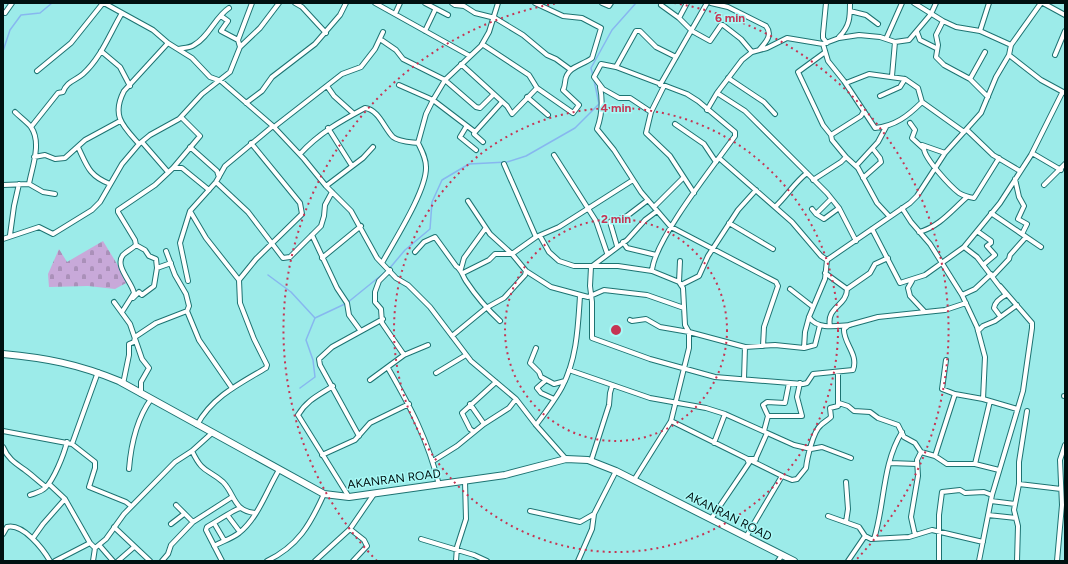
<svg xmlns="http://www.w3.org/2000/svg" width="1068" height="564" font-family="Figtree,sans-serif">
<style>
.cemetery{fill:url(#cemetery-stones)}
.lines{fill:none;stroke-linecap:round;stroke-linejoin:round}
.stream{stroke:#87b7ef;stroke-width:1.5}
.street-casing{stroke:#1d7372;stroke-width:6}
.secondary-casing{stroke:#1d7372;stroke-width:8}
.street{stroke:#fff;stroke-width:4}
.secondary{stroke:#fff;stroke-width:6}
.ring{fill:none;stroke:#c53553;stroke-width:2;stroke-dasharray:2 4}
.labels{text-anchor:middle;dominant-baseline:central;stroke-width:3;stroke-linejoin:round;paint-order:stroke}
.street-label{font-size:12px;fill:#001010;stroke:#a9f9f6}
.centre{fill:#c53553;stroke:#a9f9f6;stroke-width:2}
.ring-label{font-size:12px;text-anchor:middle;font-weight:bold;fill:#c53553;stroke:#a9f9f6;stroke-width:3;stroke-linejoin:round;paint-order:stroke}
</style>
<defs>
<pattern id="cemetery-stones" width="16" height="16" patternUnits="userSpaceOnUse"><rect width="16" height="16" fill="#c8a9d9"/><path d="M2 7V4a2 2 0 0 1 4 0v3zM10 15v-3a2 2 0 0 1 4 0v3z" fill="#aa90b9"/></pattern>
</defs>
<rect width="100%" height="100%" fill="#9cebe9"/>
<path class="cemetery" d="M103,241L128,282L115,289L88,286L49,287L48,274L59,249L67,262Z"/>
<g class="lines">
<path class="stream" d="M3,51L10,30L21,15L40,13L52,3
M593,76L591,68L612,30L636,3
M389,269L405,250L430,229L432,202L442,180L469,164L507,162L526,156L575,128L599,104L594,80
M268,275L291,292L315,318
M300,388L315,377L313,360L306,340L315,318L347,303L384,273"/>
<defs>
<path id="street" d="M104,3L153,30L168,43L192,58L210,77L221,81L274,127L304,159L326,186L351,211L377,258L396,278L408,285L430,307L471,361L516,399L536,425L566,459
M295,3L302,7L326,33
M375,3L470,56
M425,3L448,15
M452,3L455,5L464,6L475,13L495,18L523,35L547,55L556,59L571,70
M602,3L609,6L611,3
M687,3L679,18L692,31L710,41L721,25H723L741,39L752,52
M711,3L728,7L766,26C773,35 766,42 759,50
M826,3L823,34V38L827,43
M914,3L943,21L956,27L980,31L1011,45
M1043,3L1065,15
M661,5L679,18
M850,11L866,15L878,24
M3,12L5,13L12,3
M395,14L400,3
M221,16L228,21L221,31L238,40
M943,21L936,35L938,45L936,57L944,65L970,79L988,97
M425,31L435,10
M980,31L989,3
M917,32L920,40L936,48
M839,37C850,26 850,17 850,3
M380,39L396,50L403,59L445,80
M886,39L902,3
M482,44L529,75L537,88L573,113L579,105L563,90C566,85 564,80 567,75C571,66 585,64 592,58L601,28L582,18L563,16L535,3
M823,44L828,61L844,81L875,128C895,126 908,116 922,102
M240,47L238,40L252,3
M178,49C183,48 190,48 194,45C209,37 215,17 229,8
M101,51L120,67L130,86
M824,53L798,72L823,125L831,135L832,140L846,157L858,168L877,203L889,216
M1009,55L1041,80L1065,93
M1055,55L1065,31
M461,64L507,106L512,114L537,88
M616,67L636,31H640L656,47L676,57
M37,71L71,43L103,3
M892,76L895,42
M728,78L764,102L775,114
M970,79L985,52
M446,81L476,107L480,108L493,95
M846,83L869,74L905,79L918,88L922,102L964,132
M399,85L433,100L475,132L474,134L483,142
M660,85L707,3
M327,86L334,96L354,114
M664,86L651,112L646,133L670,156L694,193
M600,87C603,101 602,115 597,129L614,150L641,192L671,227L776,282L778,286L764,327L763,346
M717,93L745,111L827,193L839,208L856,241
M880,96L900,87L905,79
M527,97L548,115
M246,103L262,91L272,77L315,44L340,15L346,3
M707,110L717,93L742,60L752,52L767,48L787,38L823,44L839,38L859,35L880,37L895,42L909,40L931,14L936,3
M15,112C20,117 27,122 31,127C42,143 32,167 29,184
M651,112L630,98H619L603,89L594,77L601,64L616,67L687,94L698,101L735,132V136C715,164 654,240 652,271
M910,123L915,130L912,138L924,149C925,159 950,186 959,193C964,196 968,197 974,198L999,158
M675,124L704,144L716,162
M31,127L58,93L63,92C67,81 75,81 83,74C101,58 110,33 122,13
M274,127L342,74L361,67L375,49L383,32
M466,127L460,137L476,150
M328,128L352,166
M967,130L993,155L1020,171
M475,132L502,102
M831,135L861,116L864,111
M142,142L168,172
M139,144C123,126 111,116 124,91L168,43
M922,145L945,153
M78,147C87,166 89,176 110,184
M190,147L217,171L219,177
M1032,153L1061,170
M300,154C319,133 341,121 365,108C379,110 384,128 393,137C399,142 411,142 418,143
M554,155L596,221L607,253
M34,157L45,155L55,159L65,158L85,140L120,121
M719,158L792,222L821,256L827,260
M504,164L536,237
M856,166L878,142L886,127
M173,168H182L209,190
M863,178L881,162L880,158L873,149
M1015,179L1019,197L1024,206L1018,219L1027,224L1022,234
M813,180L841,162L846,157
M216,182L248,212L283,258L290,257L321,226L324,216L325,205L332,192
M3,185L29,184L43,192L55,194
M1044,185L1065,164
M326,186L363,158L373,147
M468,201L490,234L512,254L526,271L551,287L588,297L604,290L647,295L684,308
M654,207L683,178
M775,207C787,196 794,183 807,173
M902,208L911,222L930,244L962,295L977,327L985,357L983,399
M812,209L816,214L824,219L839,208
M657,211L645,220L627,240L591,267L590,286L592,302V338L650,359L715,377L803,384L807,383L813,374L853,370C859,354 843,343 844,329L849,325L878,317L945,310L966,303
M991,213L1041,247
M816,214L831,199
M729,223L773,249
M872,229L900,283L925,275L964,247L1000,203L1031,155L1062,93
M977,231L991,241V243L987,246L995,255L983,265
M919,232C939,227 952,210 967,197
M10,235L14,206L19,184
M312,235L337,288L347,303L349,315L360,330
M540,236L549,252L559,261L574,266H618L652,271L679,282L683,288L685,325L689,332V348L671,421L634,480
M3,239L39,227L53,234L92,210L100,202L122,164L139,144L150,135L179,119L202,94L230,72L240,47L260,28L279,3
M623,242L627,248L656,255
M136,245L135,240L118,212V210L155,185L173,168L200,136L181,117
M136,245L145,250L149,256L156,259L157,268
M617,246L610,222L627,216L648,200
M964,247L977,257L1006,295C1000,298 995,302 994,308L1000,316
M166,251L175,275L186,294L189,306L187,311L199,340L232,388
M415,252L424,242L435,237L456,266C462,270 462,275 466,281C476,296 487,309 500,321
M322,258L361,226
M382,263C394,241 427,190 426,167C426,158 422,151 418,143L426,114L433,100L445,80L481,46L489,32L498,3
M461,269L464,258L485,229
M390,270L379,281L375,292V302L381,309L382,323L404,355
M463,273L489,260L495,254H512L536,237L559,227L633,180
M825,273L847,289
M993,276L1009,259L1010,255L1026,237
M239,280L256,259L302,214L300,203L251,143
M188,281L180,243L190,211
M912,281L908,288L910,296L924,311
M679,282L680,261
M681,285L699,276L708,256L738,210L756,190
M790,289L813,307
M962,295L975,289L991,274
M133,298L139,292L142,295L154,286L157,268L171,263
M114,302L130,324L142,359L149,368L141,382V394
M122,312L134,293C132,282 114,266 123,255C127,251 132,249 136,245
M809,317C817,330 837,326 850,325
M630,320L632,321L646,319L660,327L689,332L745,347L775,345L804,348L815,345L820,325
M830,326C826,307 847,306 847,289L870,273L875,264L888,258
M978,331L983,326L995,321L1017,305
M452,336L486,308L504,298L525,275L526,271
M536,348L530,363L539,372L541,377L554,384L565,381
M804,348L805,332L809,317L825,279L827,260L910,203L917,196L945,153L981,113L996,77L1009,55L1011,45L1041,3
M946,360L942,389L955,394L983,399L1017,409
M388,368C411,408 428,440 439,485
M569,370L650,398L706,408L725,414L794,445L811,449L822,447L851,458
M436,373L466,355
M744,379L745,347
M370,380L404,355L428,345
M546,380L537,388L541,393L554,399
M123,384L129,355V344L134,342L135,337L156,323L187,311
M333,386C319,395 307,400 298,415L349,497
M1064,396H1065
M839,403L848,406L854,411L870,412L878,418L898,425L904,437L915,443L921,452L935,456L947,464H975L999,470
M470,404L484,424
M768,416H802L797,397L800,383
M671,421L782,476
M197,425C212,397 239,384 266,368L267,365L254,339L240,303L239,280L206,238L190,211L216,182L225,166L273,126
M536,425C545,413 555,400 562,387C577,359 578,326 580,296
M3,431L72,444L95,462V468L89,487L126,502L131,506
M764,431L768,416L763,405L767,402L785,403L789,383
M474,432L470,429L462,413L496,382
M359,436L320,365L319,359L332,347L383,319
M714,443L725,414
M72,444L98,372
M3,447C8,459 15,463 25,470C32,475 39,482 46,487
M192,451C203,474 207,468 223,482C235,494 233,511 255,513
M322,455L355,440L370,423L409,404
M935,456L955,394
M755,460L767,433
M433,461L457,446L484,424L509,408L516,399
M591,461L609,405L610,393L612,386
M890,463L917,464
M975,464L990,401
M129,469C131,444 136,420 151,399
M49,484L65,499L90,543L95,548
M1019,484L1061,489
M30,495C35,493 41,492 45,488C54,480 64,454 67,442
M991,501L1015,504
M176,505L193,522
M530,511L580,522L594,514
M988,515L1016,518
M228,516L240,532
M828,516L859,527L865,536L871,539L909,537L932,530L983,542
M711,519L749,463L747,459H756
M846,522L848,509L846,482
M214,523L224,540
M171,524L184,514
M114,527L150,561
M350,529L364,540L367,546L353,561
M3,534L7,527C23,523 43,549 50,561
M915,535L911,517L918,476L917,460L921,452
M746,537L782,476L792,480L797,479L806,468C807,459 813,431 821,425C824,422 828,420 831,417L830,408L838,406V372
M33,538L43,524L65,499
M421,539L474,555L487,561
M874,539C885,504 882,464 902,432
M100,546L113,561
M214,546C223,541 231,539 239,533C258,518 267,490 279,470
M55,561L90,543
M93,561L95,548L106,539L124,514L175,462L192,451L212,433
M118,561L134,547
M162,561L168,554L171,545L193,522L232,497
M222,561L206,530L207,527C213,524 236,508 241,508
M267,561C298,546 310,525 324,494
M315,561L350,529L374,494
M456,561L457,547L466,519L465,481
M578,561L592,529L594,514L616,471
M778,561L782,555
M848,561L865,536
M939,561V515L942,492L960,490L965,493L984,492L992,495
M979,561L992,495L1023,391L1032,328V323L1000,286
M1017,561L1018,526L1014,510L1019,484V462L1027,411
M1057,561L1062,505L1060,460L1065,445"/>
<path id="secondary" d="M3,354C46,358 78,364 119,381L324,494L349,497L505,475L566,459L588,460L616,471L794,561"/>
</defs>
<use href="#street" class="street-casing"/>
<use href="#secondary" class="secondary-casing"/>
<use href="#street" class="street"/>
<use href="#secondary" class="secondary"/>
</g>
<g class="ring">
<circle cx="616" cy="330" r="111"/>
<circle cx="616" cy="330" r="222"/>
<path d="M377 561A332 332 0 0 1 558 3M674 3A332 332 0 0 1 855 561"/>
</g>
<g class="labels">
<g class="street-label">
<text transform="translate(394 479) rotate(-7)">AKANRAN ROAD</text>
<text transform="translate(729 516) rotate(27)">AKANRAN ROAD</text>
</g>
</g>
<circle cx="616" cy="330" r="6" class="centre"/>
<g class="ring-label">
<text x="730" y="22">6 min</text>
<text x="616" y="112">4 min</text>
<text x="616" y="223">2 min</text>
</g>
<rect width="1068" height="564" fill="none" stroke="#001010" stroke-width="8"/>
</svg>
